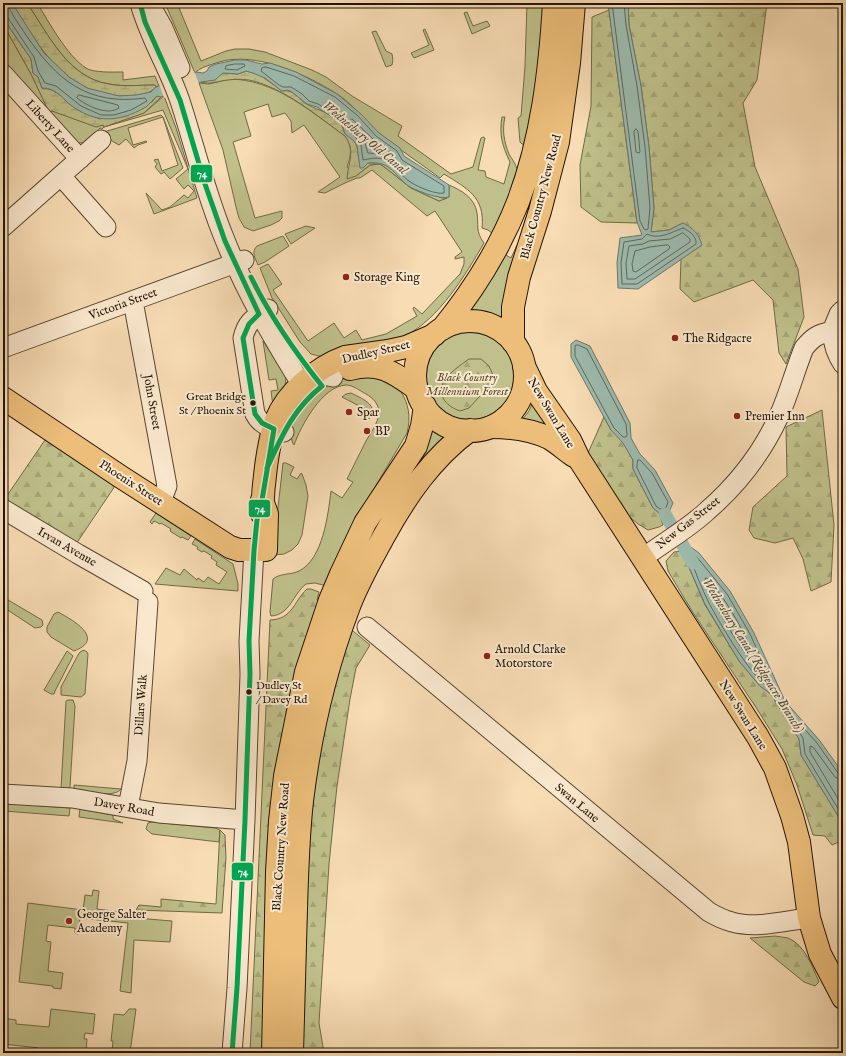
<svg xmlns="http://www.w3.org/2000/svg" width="846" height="1056" font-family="'IM FELL English',serif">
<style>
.green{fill:#bfc08b;stroke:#706a47}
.forest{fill:url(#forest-firs);stroke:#706a47}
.wetland{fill:url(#wetland-marsh);stroke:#706a47}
.water{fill:#9dbbaf;stroke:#6b786a}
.pier{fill:#f8dcb4}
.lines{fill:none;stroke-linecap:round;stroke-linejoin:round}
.shore{stroke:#5f6859;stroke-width:1}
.canal{stroke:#9dbbaf;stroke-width:13}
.minor-casing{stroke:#57462f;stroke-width:21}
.major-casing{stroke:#211403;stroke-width:24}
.highway-casing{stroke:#211403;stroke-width:24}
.minor{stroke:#fae8ce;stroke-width:19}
.major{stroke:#ecbe7a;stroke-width:22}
.highway{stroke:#ecbe7a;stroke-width:22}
.bus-1-casing{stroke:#fae8ce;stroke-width:8}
.bus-1{stroke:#00a651;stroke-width:5}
.poi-dot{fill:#8f2418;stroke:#fae8ce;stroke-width:1.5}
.bus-dot{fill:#211403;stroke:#fae8ce;stroke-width:1.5}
.labels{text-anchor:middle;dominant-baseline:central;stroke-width:4;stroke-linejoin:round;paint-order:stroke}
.bus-label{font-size:11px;fill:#211403;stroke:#fae8ce;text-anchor:end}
.street-label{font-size:12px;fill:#211403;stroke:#fae8ce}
.poi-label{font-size:12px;fill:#211403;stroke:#fae8ce;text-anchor:start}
.park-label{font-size:12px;font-style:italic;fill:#585033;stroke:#fae8ce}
.water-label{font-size:13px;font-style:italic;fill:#4c4e3f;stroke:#fae8ce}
.line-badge{stroke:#fae8ce;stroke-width:1.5}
.badge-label{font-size:11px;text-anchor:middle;font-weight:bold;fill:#fff}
</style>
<defs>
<pattern id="forest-firs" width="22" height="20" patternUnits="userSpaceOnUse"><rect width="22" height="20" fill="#bfc08b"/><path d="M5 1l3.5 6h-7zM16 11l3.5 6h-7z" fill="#a4a476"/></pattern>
<pattern id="wetland-marsh" width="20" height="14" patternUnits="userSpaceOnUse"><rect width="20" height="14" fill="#bfc08b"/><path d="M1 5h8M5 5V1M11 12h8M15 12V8" fill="none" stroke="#a4a476"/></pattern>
</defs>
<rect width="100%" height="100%" fill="#f8dcb4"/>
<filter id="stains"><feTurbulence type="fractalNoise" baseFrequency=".005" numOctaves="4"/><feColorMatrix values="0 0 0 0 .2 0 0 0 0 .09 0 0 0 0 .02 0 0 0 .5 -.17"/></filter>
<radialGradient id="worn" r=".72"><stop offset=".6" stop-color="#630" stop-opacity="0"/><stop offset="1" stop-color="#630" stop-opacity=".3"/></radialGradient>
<path class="green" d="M27,3H37C49,22 67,56 86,68C93,73 114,72 123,72V80L155,76L159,86L156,87L155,85C140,85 124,87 109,84C68,78 48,34 27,3Z
M165,3H177L201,61L226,51L235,49H249L265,52L312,70L326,77L352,96L402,126L398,136L451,174L473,167L481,138L483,137L485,138L478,170L485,171L486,177L504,184L510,162C502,145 499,135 502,117H505C502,130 504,142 509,154C513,161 517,165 518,174L493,234L488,230L482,228C485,197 468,189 444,174L440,178C420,163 398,149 379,133C364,120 353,104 337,94C306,74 255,51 219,62C211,65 200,67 195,73Z
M527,3H547V15L526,145L522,144L520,142L518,118L521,116L525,66Z
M467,12L473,26L487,21L490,26L472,34L464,13Z
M3,24L31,74L50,112L52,111L103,125L144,113L164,96L176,128L197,198L154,214L146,193L162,210L170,207L184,195L188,198L194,191L188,185L184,189L176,179L188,169L163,110L104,127L102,129L100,128C94,135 86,146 76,142L3,67Z
M425,29L434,50L414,58L411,53L429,45L423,30Z
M376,31L386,51L392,54C393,58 393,61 392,65L386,67L372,32Z
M229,79C274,79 310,111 345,136C353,147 351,155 347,167L356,176L370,165L380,164L387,169L411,188L439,201L449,197V185C461,190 475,198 477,213C479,225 475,231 484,243C466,274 439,319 405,336L323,357L311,354L300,342L272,298L260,268L268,264L282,284L273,290L308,341L334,323L344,338L356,330L362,340L386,334L417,316L413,309L414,307L422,314L460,274L464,264V257L455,259V257L462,252L435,211L427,216L372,170L360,178H357L345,183L325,193L318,192L340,177L304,125L292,133L291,121L285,113L272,117L268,104L244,112L251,136L233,142L255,218L282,211V218L279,221L271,225L253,231L244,227L239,218L236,207L223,150L199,83L209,84Z
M161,115L163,117L183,168L170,179L164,172L161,174L155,167L157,164L154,160L158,159L162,171L178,165L163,117L128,128L133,145L146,141L147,142L138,145L134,148L126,139L119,145L112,141L104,132Z
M306,226L315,228L291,244L285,234Z
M283,236L289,246L265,262L258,265C255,258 251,252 257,246Z
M517,245L521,246C511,271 503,291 503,318L491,313L469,309L504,254L511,258Z
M464,332C524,329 534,412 476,421C422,430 402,347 464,332Z
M263,341L286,376L285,388L273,406L271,391L278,390L276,379L269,380Z
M369,372L400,390C409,404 411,417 407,433L368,499L327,586L315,583L306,584C293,594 290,615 271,616L270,612L273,579C280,573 291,575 299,571C323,559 328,515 331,491L342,498L353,482L347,479C353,467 359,455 365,443C370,433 378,424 379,413C379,404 373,398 366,394C360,391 353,385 346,385C322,386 301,426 294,445C291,441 290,433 292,427C296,412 329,381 344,376C352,373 361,373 369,372Z
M351,393C361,398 377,404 372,417L370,416L369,419L362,415L365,409L342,397L346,394Z
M534,400L561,435L522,420L529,411Z
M431,430L445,439L405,490L412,466Z
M283,463H286L294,467L290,475L297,479L301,473L302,474L306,485L308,496L302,535L298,544L292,550L284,554L274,555V544Z
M156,513L191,536L188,540L182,537L181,538L170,531L171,529L161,523L160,524L154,521L152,524L150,522Z
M195,539L233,564L238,584V591L155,584L166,568L180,575L184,569L197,580L198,578L204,582L208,577L219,584L227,572L216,565L217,562L211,558L212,556L204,551L202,552L197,549L198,547L192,544Z
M3,597L42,620L43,625L41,627L35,628L3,607Z
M58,612C73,620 106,639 74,651L51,637L47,632V627L54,614Z
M84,650L87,652L88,654L85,694L81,697L61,695V687L78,655L80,652Z
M67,651L73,656L72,658L55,691L54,694H51L44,690Z
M68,700H73L75,706L70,787L69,789H61L66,701Z
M74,785L121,789C113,799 86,791 74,789Z
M3,803L70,808L69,816L4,811L3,818Z
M80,809L113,815V819L123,823L79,817Z
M152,822L215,828L220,830L219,842L152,834L146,829L148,823Z
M93,890L99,891L97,909L136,914V918L172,921L170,942L134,940L131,993L120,991L128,923L80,918L78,934L75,933V928L48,925L46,941L51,942L48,971L63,973L61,989L53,988V986L19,982L28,903L83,910L85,895L92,896Z
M51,1009L95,1014L93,1034L85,1033L84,1039H87L86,1052L83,1051L82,1053H42L39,1048L3,1044V1018L16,1020V1024L49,1027Z
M129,1009H136L130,1053H112L113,1041H111L114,1014L124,1015Z"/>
<path class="forest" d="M628,3H767L757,80L743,103L755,167L798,269L804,317L786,364L779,353L773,300L753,280L694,302L680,289L681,259L702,245L683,223L669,230L651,232L654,208L649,147L641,86L629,25Z
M609,10L637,223L601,222L581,207L580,165L591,106L592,17Z
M469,359H481L489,366L493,375L490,385L469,408L460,411C448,407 437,397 443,383C446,375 462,364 469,359Z
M822,410L834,525L831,582L811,591L803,559L793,538L775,543L754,538L749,530L753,507L787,476L786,427Z
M604,417L611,430L623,442L633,460V469L653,508L659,513L663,525L659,527L648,530L638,524L624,512L588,453Z
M45,440L115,486L76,544L4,500Z
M682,551L705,605L739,661L760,686L771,694L799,739L801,755L843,824V842L841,841L832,845L825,836L813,835L797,785L782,749L757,709L692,611L668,571L666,561L674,552Z
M307,589H311L319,592L317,600L322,602L264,1053H250L270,620C293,619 293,602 307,589Z
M348,629L353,631L370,645L356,668L350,699L337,786L329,864L319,1023L324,1053H302L307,829L316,761Z
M220,830L225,835L226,858L222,913L136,910L139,905L161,907V899L216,904Z
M775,936C779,937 784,937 788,938C805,945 812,966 819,982L815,986L804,982L750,938Z"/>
<path class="wetland" d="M12,3H27C48,34 68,78 109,84C124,87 140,85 155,85L156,87C149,95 138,95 128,96C68,98 39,48 12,3Z
M3,18L31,59L33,73L38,77L42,88C58,88 66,103 79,110C86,114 93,116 100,119L152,102L157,96L161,97L144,113L104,127L103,125L96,127L52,111L49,112L31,74L3,24Z
M246,71L260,75L282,91C296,89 298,100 308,105C319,110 332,114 340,123C343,126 343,131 345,134C348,137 352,138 355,142C360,150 356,160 363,168L368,163H382L393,170L409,186L442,198H447L439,201L411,188L387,169L380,164L370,165L356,176L347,179C348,163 356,151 345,136C316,115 285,88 249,80C242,79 235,79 228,80C218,81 210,85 201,82C211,80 214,80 223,73L238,74Z"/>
<path class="water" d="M3,3H12L44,53L69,77L87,88L119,96L136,95L151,92L156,87L196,72L203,73L207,71L209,67L216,64L235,60H246L262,64L270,63L296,72L337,94L361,114L379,133L400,148L404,156L449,185V197C440,200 414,190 407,185C393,173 390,161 368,163L363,168H360L357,146L354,141L345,134L342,124L317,107L307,104L292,92L288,90L282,91L265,78L253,73L246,71L238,74L223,73L215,80L201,82L161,97L157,96C153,99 150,104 146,107C118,123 94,124 68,103C60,95 54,88 42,88L38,77L33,73L31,59L3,18Z
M608,3H628L629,25L641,86L649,147L654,208L651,232L669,230L683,223C693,228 699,234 702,245L638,289L618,288L617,263L620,238L642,235L637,222Z
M576,340L590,346L630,423L631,438L640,454L655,470L673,503L669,512L659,513L653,508L633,469V460L623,443L611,430L571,357V344Z
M688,545L699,553L730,591L754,633L785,701L820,741L843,773V824L801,755L799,739L771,694L760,686L739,661L705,604L682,551Z"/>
<path class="pier" d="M194,71L199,84L164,98L159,84Z"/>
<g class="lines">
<path class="shore" d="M612,3L640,221L644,229L646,230L648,229L650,208L645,147L637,86L626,25L624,3
M3,16L7,17L10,21L34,57L38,71L45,83L56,86L81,106L101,115H114L131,110L147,101L145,98C87,106 57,80 26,35C21,27 9,12 8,3
M235,64H244L245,66L237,70L225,69L226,66Z
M266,67L294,76L335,97L358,116L376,136L397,151L402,160L444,186V193C437,195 418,187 412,183C401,177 395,163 382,159C376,157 369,159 363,160L361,145L358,140L349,131L345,122L340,117L318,104L309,101L302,94L291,87H283L279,85L261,71L262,68Z
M79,95L118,105L119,108C107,116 87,106 77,98Z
M352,119L373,139L393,155V158H391C383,153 376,154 368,153L363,137L353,128L350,121Z
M636,129L638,131L640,152L639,153L636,152L634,132Z
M683,228C689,231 697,236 696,244L637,284H622L621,263L624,242L642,239L647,234C659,240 672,232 683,228Z
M683,233L690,239V242L635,279H627L626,263L629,246L643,244L649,241L670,239Z
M668,245L670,247L669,249L636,272L633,271L632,264L635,251L650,247Z
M578,345L587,349L626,424L627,435L626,437H623L614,428L575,356V346Z
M638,460H640L652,473L668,502L666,508L660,509L656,506L637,468Z
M689,552H691L696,556L727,594L750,634L774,687V690C756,687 718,620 709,603C701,587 695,571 689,555Z
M706,578L708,579C730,604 745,634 758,664L757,666H755C735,642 717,609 705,581Z
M843,775L838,773L817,743L799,723H796L795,726L803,738L805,754L843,817
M843,780L839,779L835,777L813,747L810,746V752L843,807"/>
<path class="canal" d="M665,514L693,563"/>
<defs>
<path id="minor" d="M140,3C149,37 169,68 180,101C195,147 206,195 225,240C246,293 275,342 305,390L323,375L333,377
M149,3L163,28L180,68
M3,74L80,159
M61,176L106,227
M3,227L101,140
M133,301L167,486L161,502
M268,309C254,318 247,321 243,338L255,414C261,426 273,428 284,432
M832,331C833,343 836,354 843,364
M832,331L839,314L843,310
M3,348L244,260
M3,509L78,554L143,591
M643,558C664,542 688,529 707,511C737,485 762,453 779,416C789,394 795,370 804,348C813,337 818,334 832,331
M367,627L709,912C716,916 724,920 732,922C756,929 784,921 809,918
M3,794L72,798L159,813L245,820
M128,807L137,761L148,602
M232,1053L237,988L245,820L250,674L249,641L254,550"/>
<path id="major" d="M524,366L536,391L570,440L579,459L758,737L775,768L792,816L799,842L809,918L820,954L843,998
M350,369C380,361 394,373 417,389
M3,398L121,477L230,547L239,550H266L267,514L262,500
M491,427C511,427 530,429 549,438C558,443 566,451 574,456
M262,514C263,487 267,446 276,420C287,392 318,367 345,357L388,351L406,347L434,335"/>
<path id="highway" d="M415 376a55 55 0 1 1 110 0a55 55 0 1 1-110 0Z
M442,329C473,291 500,248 518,202C542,139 550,70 554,3
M513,342V307L519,277L540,211L558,142L569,63L574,3
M273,1053L277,872L280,821L285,776L306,672L330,600L341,574L365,523L416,446L422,426L425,406
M292,1053C293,1005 295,957 296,909C297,873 298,837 302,801C310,736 325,670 348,609C357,584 371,560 384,536C406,496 432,458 470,430"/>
</defs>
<use href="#minor" class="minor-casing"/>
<use href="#major" class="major-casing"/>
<use href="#highway" class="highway-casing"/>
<use href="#minor" class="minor"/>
<use href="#major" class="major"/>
<use href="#highway" class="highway"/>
<defs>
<path id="bus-1" d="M140,3L145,22L180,100L205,184L225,241L259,314L249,324L243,338L255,414L262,423L274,429L262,500L257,520L254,550L249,641L250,674L245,820L237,988L232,1053
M251,277C270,316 295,352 322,386C293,409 282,436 267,468"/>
</defs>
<use href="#bus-1" class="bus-1-casing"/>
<use href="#bus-1" class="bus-1"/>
</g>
<g class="poi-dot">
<circle cx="346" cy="277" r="4"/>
<circle cx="675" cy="338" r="4"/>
<circle cx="349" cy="412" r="4"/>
<circle cx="737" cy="416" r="4"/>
<circle cx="367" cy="431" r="4"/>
<circle cx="487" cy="656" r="4"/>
<circle cx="69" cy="921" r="4"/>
</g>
<g class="bus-dot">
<circle cx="253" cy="403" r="3.5"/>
<circle cx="249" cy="692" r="3.5"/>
</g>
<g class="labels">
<g class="bus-label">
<text x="246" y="397">Great Bridge<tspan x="246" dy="14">St / Phoenix St</tspan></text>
<text x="256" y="686" text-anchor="start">Dudley St<tspan x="256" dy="14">/ Davey Rd</tspan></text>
</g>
<g class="street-label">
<text transform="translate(50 126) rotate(48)">Liberty Lane</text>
<text transform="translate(541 197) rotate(-75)">Black Country New Road</text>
<text transform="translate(123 304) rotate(-20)">Victoria Street</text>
<text transform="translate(376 352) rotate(-13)">Dudley Street</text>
<text transform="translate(152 402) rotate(80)">John Street</text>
<text transform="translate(551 413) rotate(59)">New Swan Lane</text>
<text transform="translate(131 483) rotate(33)">Phoenix Street</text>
<text transform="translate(688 523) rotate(-38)">New Gas Street</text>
<text transform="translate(67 547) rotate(30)">Irvan Avenue</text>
<text transform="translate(141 705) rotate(-86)">Dillars Walk</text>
<text transform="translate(743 715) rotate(58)">New Swan Lane</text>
<text transform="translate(577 803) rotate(40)">Swan Lane</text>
<text transform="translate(124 807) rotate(10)">Davey Road</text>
<text transform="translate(281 847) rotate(-86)">Black Country New Road</text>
</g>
<g class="poi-label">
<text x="354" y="277">Storage King</text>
<text x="683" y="338">The Ridgacre</text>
<text x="357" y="412">Spar</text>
<text x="745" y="416">Premier Inn</text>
<text x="375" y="431">BP</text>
<text x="495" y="649">Arnold Clarke<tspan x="495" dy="14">Motorstore</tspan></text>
<text x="77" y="914">George Salter<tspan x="77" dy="14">Academy</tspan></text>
</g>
<g class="park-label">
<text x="467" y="377">Black Country<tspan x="467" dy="14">Millennium Forest</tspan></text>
</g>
<g class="water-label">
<text transform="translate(365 138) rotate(40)">Wednesbury Old Canal</text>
<text transform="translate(753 656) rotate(58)">Wednesbury Canal (Ridgeacre Branch)</text>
</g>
</g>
<g class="line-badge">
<rect x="190" y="164" width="23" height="19" rx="4" fill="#00a651"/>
<rect x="248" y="499" width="23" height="19" rx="4" fill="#00a651"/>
<rect x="231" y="862" width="23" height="19" rx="4" fill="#00a651"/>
</g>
<g class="badge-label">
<text x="202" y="177">74</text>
<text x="260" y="512">74</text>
<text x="243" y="875">74</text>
</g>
<rect width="846" height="1056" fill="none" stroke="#f8dcb4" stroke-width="16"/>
<rect x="4" y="4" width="838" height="1048" fill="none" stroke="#211403" stroke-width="2"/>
<rect x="8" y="8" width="830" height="1040" fill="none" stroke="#211403"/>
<rect width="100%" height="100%" filter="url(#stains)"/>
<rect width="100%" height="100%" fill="url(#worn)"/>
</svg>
